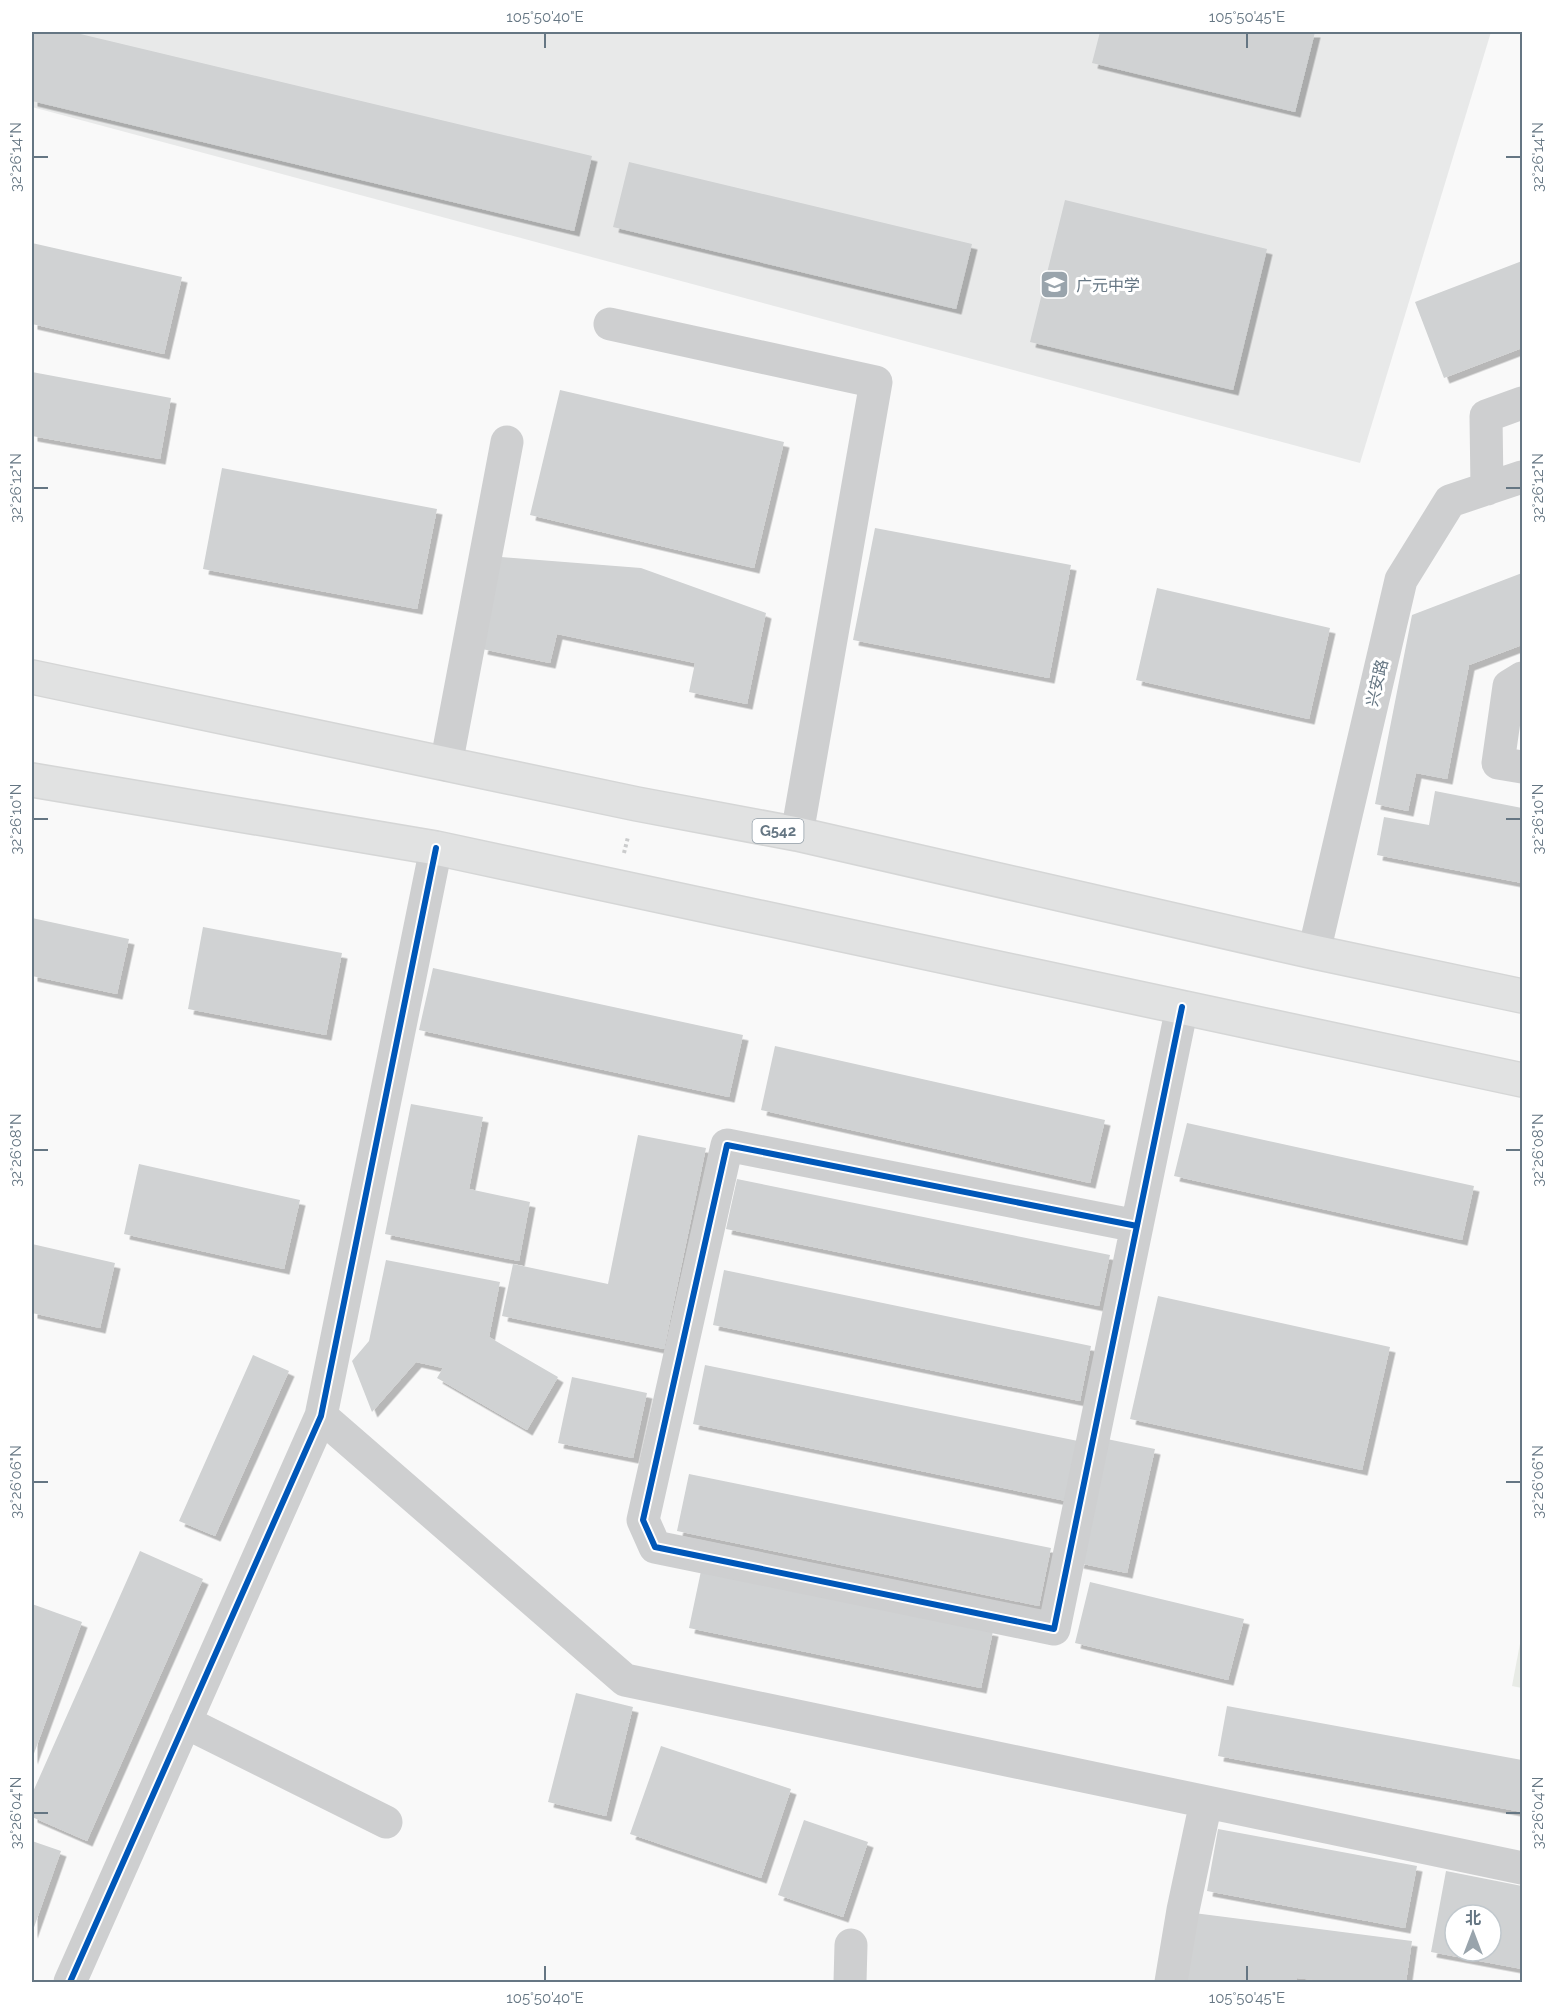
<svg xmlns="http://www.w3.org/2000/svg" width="1554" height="2014" font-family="Raleway,'Noto Sans SC',sans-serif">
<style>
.built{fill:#e8e9e9}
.green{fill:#e8ebe6}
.building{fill:#d0d2d3;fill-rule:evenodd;filter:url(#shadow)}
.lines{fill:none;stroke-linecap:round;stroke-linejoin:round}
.highway-casing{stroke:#d5d6d6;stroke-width:36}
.path{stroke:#cbcccd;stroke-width:4;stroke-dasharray:3 3;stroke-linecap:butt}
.minor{stroke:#cecfd0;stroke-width:33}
.highway{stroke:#e1e2e2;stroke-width:33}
.cycleway-casing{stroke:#fff;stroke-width:10}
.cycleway{stroke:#0057b8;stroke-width:6}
.ticks{fill:none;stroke:#657683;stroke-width:2}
.labels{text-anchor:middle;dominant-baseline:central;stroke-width:6;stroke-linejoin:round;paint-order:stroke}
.shield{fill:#fff;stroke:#939fa8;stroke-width:1.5}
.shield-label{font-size:15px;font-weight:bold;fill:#657683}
.poi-label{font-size:16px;fill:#657683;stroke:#fff;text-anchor:start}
.street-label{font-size:16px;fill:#657683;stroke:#fff}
.neatline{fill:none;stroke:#657683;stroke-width:2}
.ticks-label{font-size:15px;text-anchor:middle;fill:#657683}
</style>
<defs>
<filter id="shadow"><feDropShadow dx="5.5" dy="5.5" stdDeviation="0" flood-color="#0004"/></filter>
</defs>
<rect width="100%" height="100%" fill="#f9f9f9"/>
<path class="built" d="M32,32H1491L1360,463L32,107Z"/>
<path class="green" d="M1522,1633V1688L1512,1686Z"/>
<path class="building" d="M32,32H72L592,156L574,231L32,101Z
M1100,32H1315L1295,112L1092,63Z
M629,162L972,244L956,309L613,227Z
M1065,200L1267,249L1233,390L1030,342Z
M32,243L182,277L164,354L32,324Z
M1522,261V348L1444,378L1415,302Z
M32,372L171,398L160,459L32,436Z
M560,390L784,442L754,568L530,515Z
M222,468L437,509L417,609L203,569Z
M875,528L1071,565L1049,678L853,640Z
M501,557L641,568L766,613L747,704L689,692L695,663L557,634L550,663L482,649Z
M1522,573V645L1469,665L1447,779L1416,773L1408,811L1375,804L1412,615Z
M1157,588L1330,628L1309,719L1136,680Z
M1435,791L1522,808V883L1377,855L1384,817L1429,825Z
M32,918L129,939L117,994L32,976Z
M203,927L342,953L326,1035L188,1009Z
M433,968L743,1035L729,1097L419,1030Z
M775,1046L1105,1120L1090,1183L761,1110Z
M411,1104L483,1117L469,1189L530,1202L519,1261L385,1234Z
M1187,1123L1474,1186L1462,1240L1174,1176Z
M638,1135L706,1148L664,1349L502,1316L513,1264L608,1284Z
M139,1164L300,1200L284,1269L124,1234Z
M737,1179L1110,1255L1099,1306L726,1229Z
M32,1244L115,1263L100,1328L32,1313Z
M386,1260L500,1282L489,1337L558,1377L527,1430L437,1378L443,1368L416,1362L372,1412L352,1361L369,1341Z
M724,1270L1091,1346L1080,1401L713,1325Z
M1158,1296L1390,1347L1362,1470L1130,1419Z
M253,1355L289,1371L215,1536L179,1521Z
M705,1365L1078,1441L1066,1501L693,1424Z
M572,1377L647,1393L633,1458L558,1443Z
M1107,1439L1155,1449L1127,1573L1078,1563Z
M689,1474L1051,1548L1039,1606L677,1531Z
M140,1551L203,1579L87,1841L32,1817V1794Z
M701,1571L993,1631L981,1688L689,1628Z
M1090,1582L1244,1619L1228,1680L1075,1643Z
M32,1604L82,1622L32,1759Z
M576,1693L633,1707L606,1816L548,1802Z
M1227,1706L1522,1760V1812L1218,1756Z
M661,1746L791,1789L761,1878L630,1834Z
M804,1820L868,1842L843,1917L778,1895Z
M1218,1829L1417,1866L1405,1928L1207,1891Z
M32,1841L61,1851L32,1933Z
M1446,1871L1522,1886V1969L1431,1952ZM1455,1915H1491V1951H1455Z
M1194,1913L1412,1941L1406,1982H1331L1297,1978V1982H1204L1185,1980Z"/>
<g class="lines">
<defs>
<path id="highway" d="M32,677L637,804L797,834L1314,952L1522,996
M32,780L436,848L1522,1080"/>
</defs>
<use href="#highway" class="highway-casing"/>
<path class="path" d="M624,853L628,837"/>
<path class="minor" d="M610,324L876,382L797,834
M1487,489L1486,416L1522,403
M1522,678L1509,686L1498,763L1522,767
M446,765L507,442
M1314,952L1401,580L1450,501L1522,477
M1137,1226L727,1145L643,1520L655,1547L1054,1629L1182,1007
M321,1416L625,1680L1522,1868
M185,1722L386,1822
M70,1982L321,1416L436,848
M850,1982L851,1945
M1171,1982L1183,1910L1206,1802"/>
<use href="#highway" class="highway"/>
<defs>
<path id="cycleway" d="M1137,1226L727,1145L643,1520L655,1547L1054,1629L1182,1007
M70,1982L321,1416L436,848"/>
</defs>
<use href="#cycleway" class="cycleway-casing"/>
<use href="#cycleway" class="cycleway"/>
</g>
<path class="ticks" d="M545,33V48M1247,33V48M33,157H48M1506,157H1521M33,488H48M1506,488H1521M33,819H48M1506,819H1521M33,1150H48M1506,1150H1521M33,1482H48M1506,1482H1521M33,1813H48M1506,1813H1521M545,1966V1981M1247,1966V1981"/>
<defs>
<symbol id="school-square" viewBox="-11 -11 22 22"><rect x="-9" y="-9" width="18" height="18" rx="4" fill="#99a4ac" stroke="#fff"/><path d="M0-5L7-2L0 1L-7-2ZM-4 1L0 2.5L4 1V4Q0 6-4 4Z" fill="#fff"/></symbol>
</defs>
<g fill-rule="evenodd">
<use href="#school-square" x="1038" y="268" width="33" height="33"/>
</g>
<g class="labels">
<rect class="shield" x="752.5" y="819" width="51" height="24" rx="4.5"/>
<g class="shield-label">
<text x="778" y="831">G542</text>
</g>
<g class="poi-label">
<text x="1076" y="285">广元中学</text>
</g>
<g class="street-label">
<text transform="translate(1377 683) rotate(-77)">兴安路</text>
</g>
</g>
<rect width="1554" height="2014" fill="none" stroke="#ffffff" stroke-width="66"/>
<g transform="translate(1473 1933)"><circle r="28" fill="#ffffff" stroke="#c1c8cd" stroke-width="1.5"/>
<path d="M0-4.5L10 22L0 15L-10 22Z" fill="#99a4ac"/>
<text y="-9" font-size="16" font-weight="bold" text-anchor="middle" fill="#657683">北</text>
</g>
<rect x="33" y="33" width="1488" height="1948" class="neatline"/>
<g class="ticks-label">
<text x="545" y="22">105°50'40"E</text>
<text x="1247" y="22">105°50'45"E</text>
<text transform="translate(16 157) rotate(-90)" y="5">32°26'14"N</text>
<text transform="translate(1538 157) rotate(-90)" y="5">32°26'14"N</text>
<text transform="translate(16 488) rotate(-90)" y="5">32°26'12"N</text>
<text transform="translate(1538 488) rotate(-90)" y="5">32°26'12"N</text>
<text transform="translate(16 819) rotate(-90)" y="5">32°26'10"N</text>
<text transform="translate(1538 819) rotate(-90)" y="5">32°26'10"N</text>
<text transform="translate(16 1150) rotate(-90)" y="5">32°26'08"N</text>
<text transform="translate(1538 1150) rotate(-90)" y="5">32°26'08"N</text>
<text transform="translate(16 1482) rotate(-90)" y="5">32°26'06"N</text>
<text transform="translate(1538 1482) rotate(-90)" y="5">32°26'06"N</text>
<text transform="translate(16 1813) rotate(-90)" y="5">32°26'04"N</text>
<text transform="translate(1538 1813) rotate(-90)" y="5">32°26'04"N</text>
<text x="545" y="2003">105°50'40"E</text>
<text x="1247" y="2003">105°50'45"E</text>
</g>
</svg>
